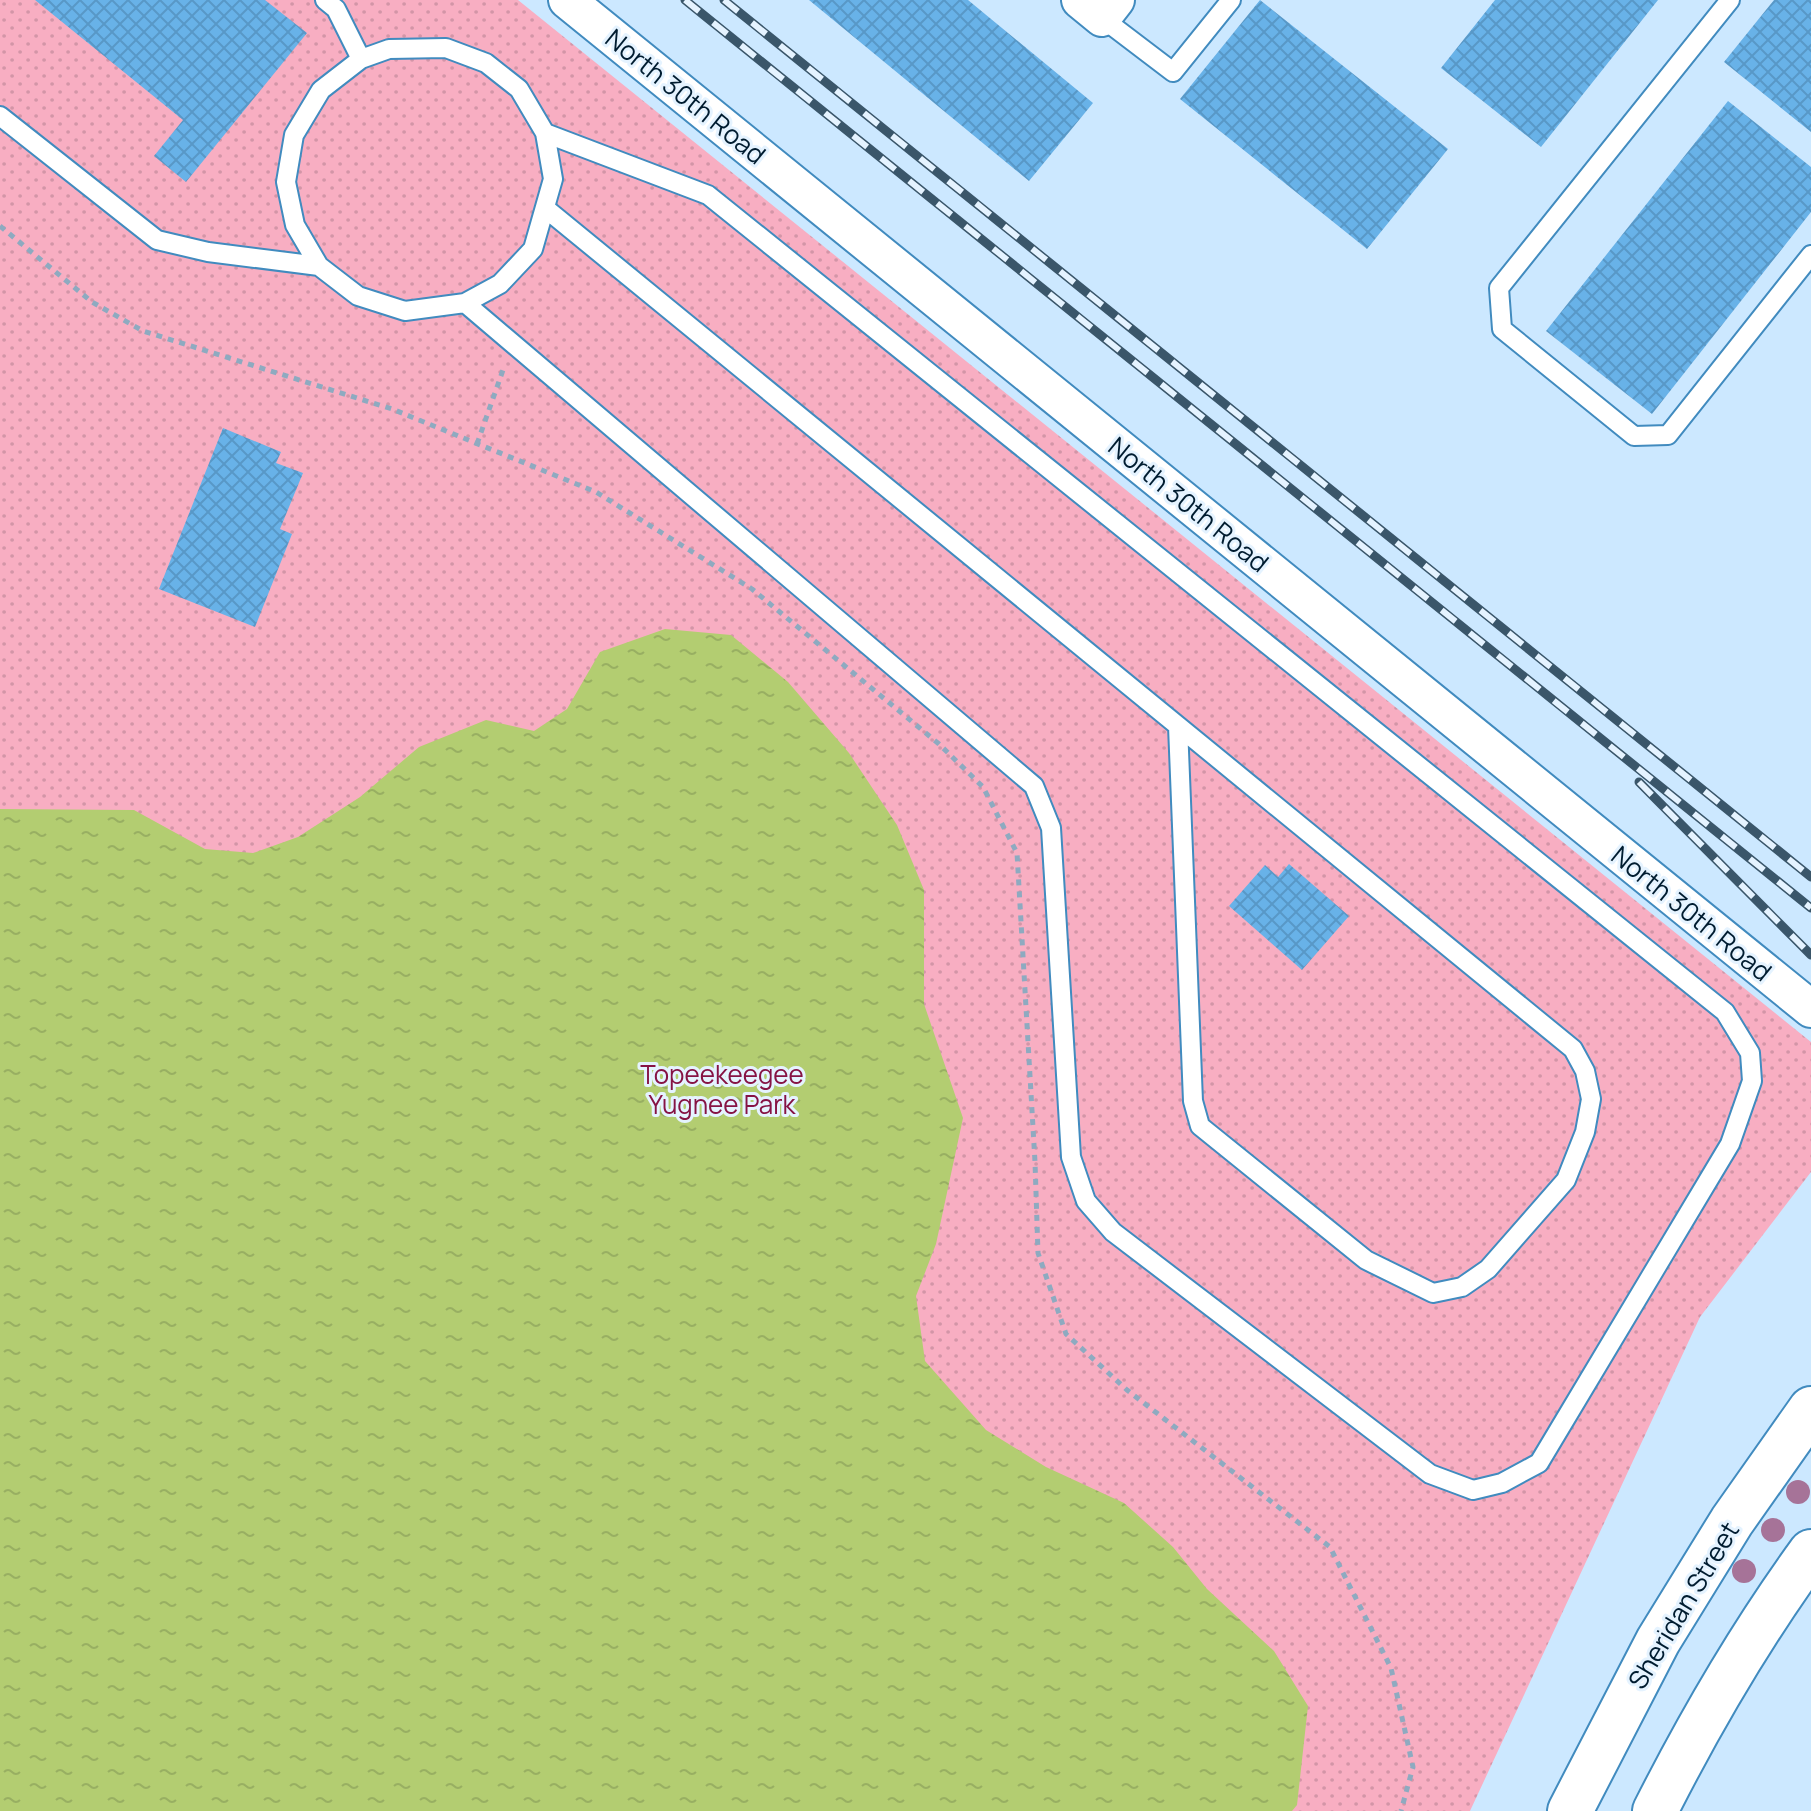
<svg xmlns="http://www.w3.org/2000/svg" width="1811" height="1811" font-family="Manrope,sans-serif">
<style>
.park{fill:url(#park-dots)}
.water{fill:url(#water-ripples)}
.building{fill:url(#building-cross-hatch)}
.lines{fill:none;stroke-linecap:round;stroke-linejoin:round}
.service-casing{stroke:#418bbf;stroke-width:22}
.minor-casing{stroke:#418bbf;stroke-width:40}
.primary-casing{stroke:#418bbf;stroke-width:48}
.path{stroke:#8eaac0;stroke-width:5;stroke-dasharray:6 6;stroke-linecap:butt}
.service{stroke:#fff;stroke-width:18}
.minor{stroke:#fff;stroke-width:36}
.primary{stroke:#fff;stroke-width:44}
.rail-casing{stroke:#3a566a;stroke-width:9}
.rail{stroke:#e5f3ff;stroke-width:6;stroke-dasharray:18;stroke-linecap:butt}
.tree{fill:#a67398}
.labels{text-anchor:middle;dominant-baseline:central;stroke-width:6;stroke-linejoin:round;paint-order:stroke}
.street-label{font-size:26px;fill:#001c30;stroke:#e5f3ff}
.park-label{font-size:26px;fill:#861344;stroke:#e5f3ff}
</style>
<defs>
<pattern id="park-dots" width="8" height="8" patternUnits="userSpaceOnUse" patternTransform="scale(2)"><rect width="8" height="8" fill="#f8aec2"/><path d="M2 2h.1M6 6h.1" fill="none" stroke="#d395a7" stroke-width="1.8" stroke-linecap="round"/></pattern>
<pattern id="water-ripples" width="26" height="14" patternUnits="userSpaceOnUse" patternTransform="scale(2)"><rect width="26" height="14" fill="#b3cd71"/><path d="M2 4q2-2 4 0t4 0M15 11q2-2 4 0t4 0" fill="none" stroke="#98af62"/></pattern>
<pattern id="building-cross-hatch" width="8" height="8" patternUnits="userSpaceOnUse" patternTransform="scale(2)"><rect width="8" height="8" fill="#68b2e8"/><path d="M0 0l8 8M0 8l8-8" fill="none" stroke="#5898c7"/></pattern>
</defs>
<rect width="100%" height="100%" fill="#cce8ff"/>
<path class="park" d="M0,0H518L1811,1042V1172L1700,1317L1470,1811H0Z"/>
<path class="water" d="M665,629L731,635L788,682L849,753L897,825L924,890V1004L963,1118L936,1244L916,1296L925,1361L986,1430L1046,1467L1124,1503L1173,1547L1207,1589L1274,1651L1308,1706L1297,1805L1292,1811H0V809L134,810L205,849L253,853L298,837L360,797L419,747L486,720L534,731L567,709L600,652Z"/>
<path class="building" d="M35,0H265L307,33L186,182L154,156L183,120Z
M809,0H968L1093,103L1029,181Z
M1260,0L1448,149L1367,249L1180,99Z
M1495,0H1658L1541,147L1441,68Z
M1774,0H1811V132L1724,62Z
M1728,101L1811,167V212L1652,414L1546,331Z
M223,428L281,452L276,463L303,473L280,529L292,534L255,627L159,589Z
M1289,864L1349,916L1302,970L1229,906L1265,865L1278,877Z"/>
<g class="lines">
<defs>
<path id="service" d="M325,0L336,9L361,59
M1730,0L1499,288L1502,329L1634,436L1668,435L1811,255
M1102,18L1173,72L1231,0
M0,116L157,240L208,252L319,266
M545,208L1573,1049L1585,1071L1591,1099L1585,1132L1566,1180L1488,1269L1462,1287L1433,1293L1366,1260L1200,1126L1193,1101L1178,726
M465,303L500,284L533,249L553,179L545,133L519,89L486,63L446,48L389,49L361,59L321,90L294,135L286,182L295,225L319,266L358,296L405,311L465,303L1034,786L1051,828L1071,1157L1086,1201L1113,1232L1430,1474L1473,1490L1502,1483L1539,1463L1730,1144L1752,1081L1750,1053L1725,1012L708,195L545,133"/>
<path id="minor" d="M567,0L1811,1009
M1080,0L1102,18L1116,0"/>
<path id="primary" d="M1570,1811L1658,1641L1732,1521L1811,1409
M1655,1811C1700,1722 1752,1633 1811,1552"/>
</defs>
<use href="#service" class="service-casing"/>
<use href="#minor" class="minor-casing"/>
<use href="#primary" class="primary-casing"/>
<path class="path" d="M0,226L92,302L143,331L392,409L596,492L752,589L939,744L983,787L1017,853L1035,1162L1038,1253L1066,1334L1127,1390L1330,1547L1391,1668L1413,1767L1401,1811
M477,444L503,370"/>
<use href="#service" class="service"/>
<use href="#minor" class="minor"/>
<use href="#primary" class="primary"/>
<defs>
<path id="rail" d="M685,0L1811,908
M724,0L1811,877
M1639,782L1811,955"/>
</defs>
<use href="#rail" class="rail-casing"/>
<use href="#rail" class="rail"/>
</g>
<g class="tree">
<circle cx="1798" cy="1492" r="12"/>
<circle cx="1773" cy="1530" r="12"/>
<circle cx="1744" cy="1571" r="12"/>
</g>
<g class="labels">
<g class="street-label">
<text transform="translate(686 96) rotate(39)">North 30th Road</text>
<text transform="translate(1189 504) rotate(39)">North 30th Road</text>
<text transform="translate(1692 913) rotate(39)">North 30th Road</text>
<text transform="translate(1683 1605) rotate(-59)">Sheridan Street</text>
</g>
<g class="park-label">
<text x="722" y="1074">Topeekeegee<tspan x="722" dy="30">Yugnee Park</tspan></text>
</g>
</g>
</svg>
